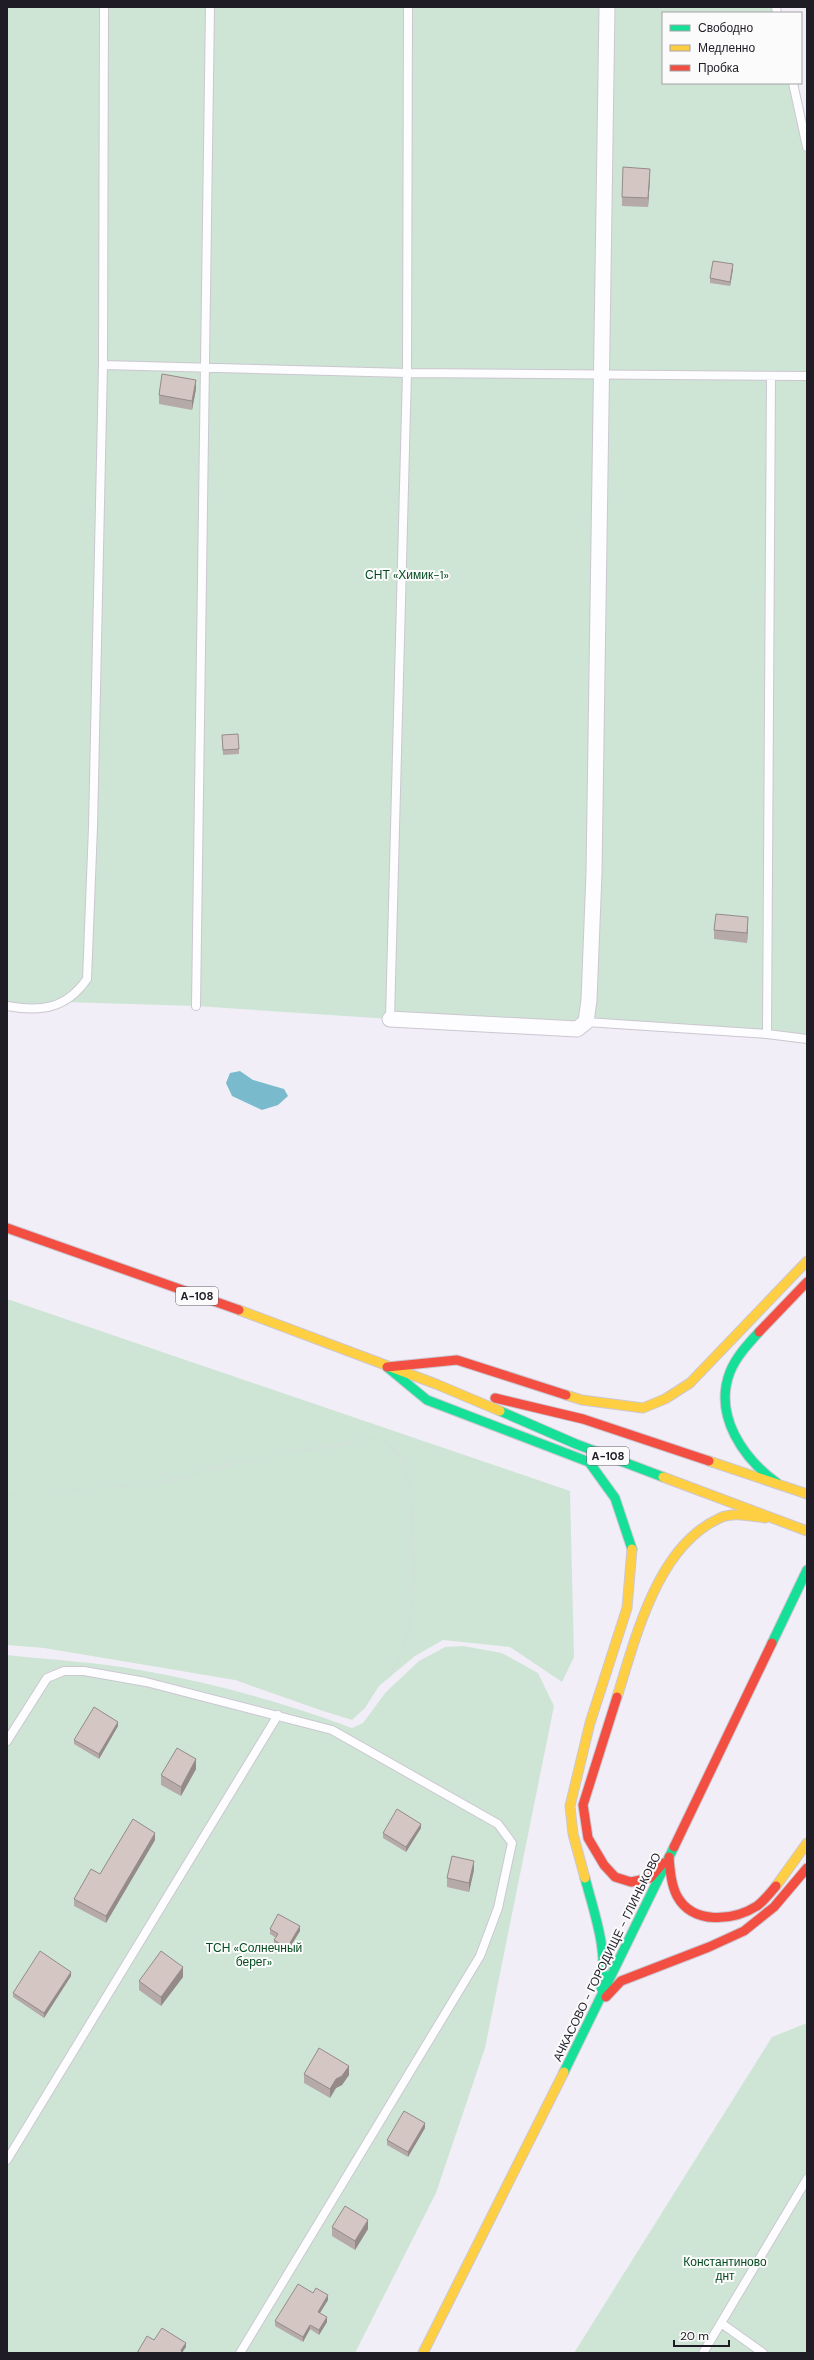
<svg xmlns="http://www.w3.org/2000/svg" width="814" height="2360" font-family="'DM Sans',sans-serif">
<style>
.green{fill:#cee5d5}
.water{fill:#7abacd}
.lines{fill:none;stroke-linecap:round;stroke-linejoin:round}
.lane-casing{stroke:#cbc7d1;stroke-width:10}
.street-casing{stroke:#cbc7d1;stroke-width:17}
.fast-casing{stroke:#cbc7d1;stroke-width:11}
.slow-casing{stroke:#cbc7d1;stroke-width:11}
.jam-casing{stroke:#cbc7d1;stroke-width:11}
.path{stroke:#d8d8da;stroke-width:2.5;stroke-dasharray:1 3;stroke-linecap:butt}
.lane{stroke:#fdfcfe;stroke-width:8}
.street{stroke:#fdfcfe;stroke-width:15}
.fast{stroke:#16e098;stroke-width:9}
.slow{stroke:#ffcf43;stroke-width:9}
.jam{stroke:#f24e42;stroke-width:9}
.wall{fill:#b6aaa8}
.shaded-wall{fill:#948b88}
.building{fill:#d4c6c3;stroke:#948b88}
.labels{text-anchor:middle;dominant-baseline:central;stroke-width:4;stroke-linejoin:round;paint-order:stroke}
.shield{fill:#fbfbfb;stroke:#625f66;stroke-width:1}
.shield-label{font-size:11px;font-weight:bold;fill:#201c26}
.park-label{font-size:12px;fill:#054c20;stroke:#fbfbfb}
.street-label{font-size:12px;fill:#201c26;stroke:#fbfbfb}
</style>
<rect width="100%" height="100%" fill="#f2eef8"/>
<path class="green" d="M7,7H776L777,13H663V83H793L807,147V1039L586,1022L390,1019L196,1006L63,1002L42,1009L7,1006Z
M7,1299L570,1491L574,1657L562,1682L510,1647L443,1640L415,1656L379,1686L365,1708L352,1720L320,1710L235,1680L44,1648L7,1645Z
M463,1646L502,1653L538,1673L554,1706L485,2048L436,2193L355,2353H7V1655C51,1660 96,1662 140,1670C212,1683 284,1702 352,1728L363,1723L386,1692L419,1661L445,1647Z
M807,2023V2353H574L772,2037Z"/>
<path class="water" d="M240,1071L253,1080L284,1089L288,1096L278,1105L262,1110L232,1096L226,1083L230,1073Z"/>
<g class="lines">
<defs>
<path id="lane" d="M776,7L777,13
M793,83L807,147
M103,365L407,373L807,376
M7,1006C41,1012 66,1009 87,979L93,827L103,365L104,7
M196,1006L210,7
M390,1019L407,373L408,7
M586,1022L767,1034L807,1039
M767,1034L771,376
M7,1741L47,1678L64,1671H84L146,1682L332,1730L498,1824L512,1843L498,1908L480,1956L240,2353
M7,2160L278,1715
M721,2323L763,2353
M703,2353L807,2179"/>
<path id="street" d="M390,1019L577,1029L586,1022L589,1000L594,873L607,7"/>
<path id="fast" d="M759,1332C748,1344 736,1357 730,1372C713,1416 744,1459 777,1483
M387,1367L427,1400L589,1462L615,1498L632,1549
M500,1411L576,1444L663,1477
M772,1643L807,1570
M585,1878C594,1912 609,1953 601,1988
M564,2072L674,1847"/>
<path id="slow" d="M239,1310L436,1384L500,1411
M566,1395L582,1400L643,1408L665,1399L690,1383L807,1261
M709,1461L807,1494
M663,1477L807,1531
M617,1697C636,1637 657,1546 720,1518C732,1512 752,1516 765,1518
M585,1878L573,1834L570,1806L590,1723L627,1608L632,1549
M776,1886L807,1843
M423,2353L564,2072"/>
<path id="jam" d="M7,1228L239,1310
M759,1332L807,1282
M387,1367L457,1360L566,1395
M495,1398L583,1419L709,1461
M617,1697L583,1805L588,1838L604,1865L615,1877L631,1882L650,1878L663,1863
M674,1847L772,1643
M669,1857C670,1870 671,1884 677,1896C693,1925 733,1921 757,1906C764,1901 770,1893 776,1886
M606,1997L621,1981L709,1947L744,1931L774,1907L807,1868"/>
</defs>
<use href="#lane" class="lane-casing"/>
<use href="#street" class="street-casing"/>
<use href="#fast" class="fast-casing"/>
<use href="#slow" class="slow-casing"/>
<use href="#jam" class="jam-casing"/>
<path class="path" d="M7,1495L159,1484L209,1469L286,1452L329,1447L365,1438L387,1441L402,1458L410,1484L415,1575L409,1631L401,1654L388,1678"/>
<use href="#lane" class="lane"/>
<use href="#street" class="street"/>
<use href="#fast" class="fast"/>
<use href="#slow" class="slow"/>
<use href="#jam" class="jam"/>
</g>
<path class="wall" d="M650,178L648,207L622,206V197Z
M733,269L730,286L710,283V278Z
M196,389L192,410L159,404V395Z
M222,735L239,749V754L223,755Z
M748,926L747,943L714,939V930Z
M118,1726L99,1759L74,1744V1740Z
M196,1769L181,1796L161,1785V1775Z
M421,1828L406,1852L383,1838V1833Z
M155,1840L106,1923L74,1906V1899L100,1874Z
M474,1870L469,1892L447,1887V1878Z
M270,1929L300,1931L287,1952L274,1945V1940L276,1938L270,1934Z
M71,1976L44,2018L13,1997V1993Z
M183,1977L161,2006L139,1990V1981Z
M304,2074L349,2075L342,2085L336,2088L330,2098L304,2083Z
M425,2128L408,2157L387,2145V2140Z
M332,2227L368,2229L355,2250L332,2236Z
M313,2293L328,2300L320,2313L327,2322L319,2335L310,2329L303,2342L275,2326V2321Z"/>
<path class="shaded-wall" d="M650,169V178L648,207V198Z
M733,264V269L730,286V282Z
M196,380V389L192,410V401Z
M748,917V926L747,943V933Z
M118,1722V1726L99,1759V1754Z
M196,1759V1769L181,1796V1787Z
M421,1824V1828L406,1852V1847Z
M155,1833V1840L106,1923V1916Z
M474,1861V1870L469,1892V1883Z
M300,1926V1931L287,1952V1948Z
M183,1967V1977L161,2006V1997Z
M71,1972V1976L44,2018V2013Z
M349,2066V2075L342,2085L336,2088L330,2098V2089L336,2079Z
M425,2123V2128L408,2157V2152Z
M368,2220V2229L355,2250V2241Z
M328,2295V2300L318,2316V2312Z
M327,2317V2322L319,2335V2330Z
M310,2325V2329L303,2342V2337Z
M186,2343V2347L182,2353L181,2350Z"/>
<path class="building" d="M623,167L650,169L648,198L622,197Z
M713,261L733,264L730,282L710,278Z
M162,374L196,380L192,401L159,395Z
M238,734L239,749L223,750L222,735Z
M716,914L748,917L747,933L714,930Z
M94,1707L118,1722L99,1754L74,1740Z
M177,1748L196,1759L181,1787L161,1775Z
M397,1809L421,1824L406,1847L383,1833Z
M133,1819L155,1833L106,1916L74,1899L91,1869L100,1874Z
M452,1856L474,1861L469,1883L447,1878Z
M278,1914L300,1926L287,1948L274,1940L278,1934L270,1929Z
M40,1951L71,1972L44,2013L13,1993Z
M161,1951L183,1967L161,1997L139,1981Z
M319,2048L349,2066L342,2076L336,2079L330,2089L304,2074Z
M404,2111L425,2123L408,2152L387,2140Z
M345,2206L368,2220L355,2241L332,2227Z
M298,2284L313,2293L316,2288L328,2295L318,2312L327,2317L319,2330L310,2325L303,2337L275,2321Z
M162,2328L186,2343L181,2350L182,2353H137L147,2336L154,2340Z"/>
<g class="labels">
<g class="shield">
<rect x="176" y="1287" width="42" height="18" rx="3"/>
<rect x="587" y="1447" width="42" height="18" rx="3"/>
</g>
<g class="shield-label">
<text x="197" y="1296">А-108</text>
<text x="608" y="1456">А-108</text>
</g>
<g class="park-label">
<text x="407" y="575">СНТ «Химик-1»</text>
<text x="254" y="1948">ТСН «Солнечный<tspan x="254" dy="14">берег»</tspan></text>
<text x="725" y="2262">Константиново<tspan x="725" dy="14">днт</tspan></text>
</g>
<g class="street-label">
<text transform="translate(607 1957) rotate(-64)">АЧКАСОВО - ГОРОДИЩЕ - ГЛИНЬКОВО</text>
</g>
</g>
<rect width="814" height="2360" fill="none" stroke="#201c26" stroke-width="16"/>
<rect x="662" y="12" width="140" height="72" fill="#fbfbfb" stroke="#a3a2a6"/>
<rect x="670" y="25" width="20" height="6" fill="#16e098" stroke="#a3a2a6"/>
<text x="698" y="32" font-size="12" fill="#201c26">Свободно</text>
<rect x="670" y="45" width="20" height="6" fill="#ffcf43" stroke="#a3a2a6"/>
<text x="698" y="52" font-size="12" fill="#201c26">Медленно</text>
<rect x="670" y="65" width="20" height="6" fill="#f24e42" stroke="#a3a2a6"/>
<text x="698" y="72" font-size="12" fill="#201c26">Пробка</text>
<path d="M674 2340v6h55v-6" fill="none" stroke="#201c26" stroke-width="2"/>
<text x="680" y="2340" font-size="12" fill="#201c26" stroke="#fbfbfb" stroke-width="3" paint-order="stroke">20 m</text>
</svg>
